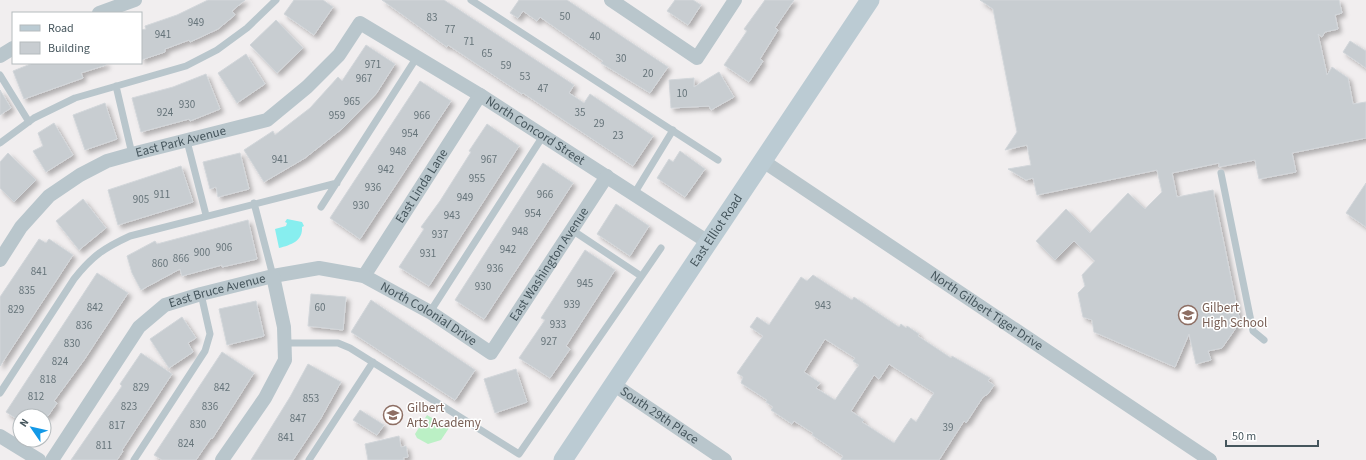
<svg xmlns="http://www.w3.org/2000/svg" width="1366" height="460" font-family="'Source Sans 3',sans-serif">
<style>
.green{fill:#bbf0c5}
.water{fill:#87eeef}
.building{fill:#c8cdd1;stroke:#d2d6da;fill-rule:evenodd;filter:url(#shadow)}
.lines{fill:none;stroke-linecap:round;stroke-linejoin:round}
.service{stroke:#b9c6cc;stroke-width:7}
.minor{stroke:#b9c6cc;stroke-width:14}
.secondary{stroke:#bbcbd3;stroke-width:19}
.labels{text-anchor:middle;dominant-baseline:central;stroke-width:3;stroke-linejoin:round;paint-order:stroke}
.number-label{font-size:11px;fill:#66747a}
.street-label{font-size:13px;fill:#46565d;stroke:#fff}
.education-label{font-size:13px;fill:#785e54;stroke:#fff;text-anchor:start}
</style>
<defs>
<filter id="shadow"><feDropShadow dx="3.5" dy="3.5" stdDeviation="2" flood-color="#0004"/></filter>
</defs>
<rect width="100%" height="100%" fill="#f1eeef"/>
<path class="green" d="M427,415L449,428L441,440L428,444L417,438L415,434Z"/>
<path class="water" d="M287,219L302,222L304,226L302,227C303,241 291,245 279,248L275,229L286,226L287,223L285,222Z"/>
<path class="building" d="M208,0H245L232,11L235,15L218,29L190,42L189,40L165,49V52L141,60V30L146,29L145,26L177,15Z
M294,0H323L333,7L314,35L284,14Z
M382,0H444L574,85L569,93L584,103L590,94L653,136L633,166L523,93L522,94L448,45L447,47Z
M519,0H567L668,67L650,93L601,63L603,61L540,17L537,21L523,11L518,18L510,13Z
M675,0H693L701,5L688,25L667,11Z
M765,0H794L775,28L778,30L760,59L763,61L749,82L724,65L747,31L744,29Z
M980,0H1339L1342,13L1335,15L1338,29L1325,32L1322,37L1318,34L1327,75L1332,67L1348,78L1353,104L1366,102V138L1292,153L1296,172L1259,179L1255,160L1219,167V163L1172,173L1177,197L1213,190L1240,322L1222,348L1208,351L1211,360L1196,364L1189,334L1175,367L1094,332L1092,320L1083,317L1078,293L1085,286L1082,275L1095,261L1074,241L1055,260L1036,241L1066,209L1090,233L1128,193L1145,209L1162,192L1157,170L1037,195L1033,178L1026,180L1008,169L1031,165L1027,145L1005,150L1017,132L993,9Z
M276,20L303,48L277,73L250,45Z
M1350,41L1366,51V68L1343,52Z
M366,45L395,64L376,94L343,128L305,158L264,182L244,150L273,131L275,135L310,108L338,77L342,81Z
M246,54L265,84L237,103L218,73Z
M33,63H106V65L81,73L83,78L24,99L13,71Z
M719,72L734,97L711,110L709,106L671,108L669,80L694,78V87Z
M206,74L220,109L190,121L189,119L141,132L132,98L173,87Z
M420,81L451,101L360,239L330,218Z
M0,90L11,108L0,115Z
M105,103L117,139L85,150L73,115Z
M54,123L73,155L46,172L33,151L43,146L38,133Z
M487,124L519,146L429,286L399,267L424,229L421,227L440,201L471,152L469,151Z
M680,151L705,169L685,197L657,178L669,159L673,162Z
M8,153L36,180L14,202L0,188V162Z
M240,153L249,189L218,197L216,187L210,189L203,162Z
M543,163L573,183L484,319L455,300Z
M181,166L193,202L118,225L108,190Z
M1366,183V227L1346,213Z
M83,199L106,228L79,250L56,221Z
M616,204L649,226L630,256L597,234Z
M248,220L257,259L222,267V265L182,276L180,269L141,290L132,273L127,256L155,241L157,244Z
M39,239L46,243L49,239L73,255L0,366V297Z
M585,250L615,270L566,346L570,349L550,378L519,358L545,320L541,318Z
M97,273L128,293L84,360L54,401L57,403L48,416H20V421L6,412Z
M813,275L852,300L854,297L899,327L901,324L906,328L907,326L919,334L918,336L951,358L952,356L990,378L988,381L994,385L988,394L983,397L966,423L964,421L939,460H841L843,456L812,435L813,433L794,421L792,424L771,410L773,407L766,402L767,400L741,383L743,377L737,373L763,336L750,327L757,317L769,325L801,277L807,281ZM825,339L855,358L853,361L859,365L835,400L816,388L820,383L804,372ZM889,364L934,393L916,422L911,418L894,443L862,422L864,420L851,411L874,375L879,379Z
M311,294L346,297L343,330L308,326Z
M371,300L475,370L455,400L351,332Z
M256,301L264,336L227,345L219,309Z
M182,317L196,338L188,343L193,352L169,368L150,339Z
M222,352L254,373L212,439L211,438L196,460H162L154,455Z
M141,353L172,374L122,450L123,451L117,460H71L122,386L120,384Z
M308,364L341,382L321,418L293,460H251L290,397Z
M516,369L527,402L495,413L484,379Z
M360,410L384,425L377,435L353,420Z
M399,436L401,447L406,446L408,457L403,458L404,460H368L365,444Z"/>
<g class="lines">
<path class="service" d="M471,0L718,160
M0,75L29,122
M116,86L132,154
M187,141L206,215
M0,143L34,118L75,98L186,66L217,50L247,28L276,0
M1221,173L1253,331L1264,340
M634,194L673,130
M254,203L273,276
M321,207L417,57
M572,230L641,276
M430,312L543,136
M285,343H338L350,348L519,454L661,248
M0,393L74,279C92,256 104,248 130,236L337,183
M134,460L205,351L210,334L201,294
M309,460L373,362"/>
<g class="minor">
<path d="M611,0L697,58L735,0"/>
<path d="M99,13L135,0"/>
<path d="M0,56L13,48"/>
<path id="s1" d="M763,161L1210,460"/>
<path id="s2" d="M0,260L21,227L49,196L80,175L107,161L132,154L267,120L307,87L339,55L360,23L480,95L708,242"/>
<path id="s3" d="M364,276L480,95"/>
<path id="s4" d="M613,384L725,460"/>
<path d="M0,436L39,460"/>
<path id="s5" d="M52,460L139,327L165,305L201,294L273,276L319,268L364,276L430,312L491,353L607,176"/>
<path d="M222,460L265,398L285,360L284,327L273,276"/>
</g>
<path class="secondary" id="s6" d="M563,460L870,0"/>
</g>
<defs>
<symbol id="school-ring" viewBox="-11 -11 22 22"><circle r="9.5" fill="#fff" stroke="#8d6e63" stroke-width="1.5"/><path d="M0-5L7-2L0 1L-7-2ZM-4 1L0 2.5L4 1V4Q0 6-4 4Z" fill="#8d6e63"/></symbol>
</defs>
<g fill-rule="evenodd">
<use href="#school-ring" x="1177" y="304" width="22" height="22"/>
<use href="#school-ring" x="382" y="404" width="22" height="22"/>
</g>
<g class="labels">
<g class="number-label">
<text x="565" y="16">50</text>
<text x="432" y="17">83</text>
<text x="196" y="22">949</text>
<text x="450" y="29">77</text>
<text x="163" y="34">941</text>
<text x="595" y="36">40</text>
<text x="469" y="41">71</text>
<text x="487" y="53">65</text>
<text x="621" y="58">30</text>
<text x="373" y="64">971</text>
<text x="506" y="65">59</text>
<text x="648" y="73">20</text>
<text x="525" y="76">53</text>
<text x="364" y="78">967</text>
<text x="543" y="88">47</text>
<text x="682" y="93">10</text>
<text x="352" y="101">965</text>
<text x="187" y="104">930</text>
<text x="165" y="112">924</text>
<text x="580" y="112">35</text>
<text x="337" y="115">959</text>
<text x="422" y="115">966</text>
<text x="599" y="123">29</text>
<text x="410" y="133">954</text>
<text x="618" y="135">23</text>
<text x="398" y="151">948</text>
<text x="280" y="159">941</text>
<text x="489" y="159">967</text>
<text x="386" y="169">942</text>
<text x="477" y="178">955</text>
<text x="373" y="187">936</text>
<text x="162" y="194">911</text>
<text x="545" y="194">966</text>
<text x="465" y="197">949</text>
<text x="141" y="199">905</text>
<text x="361" y="205">930</text>
<text x="533" y="213">954</text>
<text x="452" y="215">943</text>
<text x="520" y="231">948</text>
<text x="440" y="234">937</text>
<text x="224" y="247">906</text>
<text x="508" y="249">942</text>
<text x="202" y="252">900</text>
<text x="428" y="253">931</text>
<text x="181" y="258">866</text>
<text x="160" y="263">860</text>
<text x="495" y="268">936</text>
<text x="39" y="271">841</text>
<text x="585" y="283">945</text>
<text x="483" y="286">930</text>
<text x="27" y="290">835</text>
<text x="572" y="304">939</text>
<text x="823" y="305">943</text>
<text x="95" y="307">842</text>
<text x="320" y="307">60</text>
<text x="16" y="309">829</text>
<text x="558" y="324">933</text>
<text x="84" y="325">836</text>
<text x="549" y="341">927</text>
<text x="72" y="343">830</text>
<text x="60" y="361">824</text>
<text x="48" y="379">818</text>
<text x="141" y="387">829</text>
<text x="222" y="387">842</text>
<text x="36" y="396">812</text>
<text x="311" y="398">853</text>
<text x="129" y="406">823</text>
<text x="210" y="406">836</text>
<text x="298" y="418">847</text>
<text x="198" y="424">830</text>
<text x="117" y="425">817</text>
<text x="948" y="427">39</text>
<text x="286" y="437">841</text>
<text x="186" y="443">824</text>
<text x="104" y="445">811</text>
</g>
<g class="street-label">
<text stroke="none"><textPath href="#s2" startOffset="655">North Concord Street</textPath></text>
<text stroke="none"><textPath href="#s2" startOffset="225">East Park Avenue</textPath></text>
<text stroke="none"><textPath href="#s3" startOffset="107">East Linda Lane</textPath></text>
<text stroke="none"><textPath href="#s6" startOffset="276">East Elliot Road</textPath></text>
<text stroke="none"><textPath href="#s5" startOffset="652">East Washington Avenue</textPath></text>
<text stroke="none"><textPath href="#s5" startOffset="247">East Bruce Avenue</textPath></text>
<text stroke="none"><textPath href="#s1" startOffset="269">North Gilbert Tiger Drive</textPath></text>
<text stroke="none"><textPath href="#s5" startOffset="472">North Colonial Drive</textPath></text>
<text stroke="none"><textPath href="#s4" startOffset="56">South 29th Place</textPath></text>
</g>
<g class="education-label">
<text x="1202" y="308">Gilbert<tspan x="1202" dy="15">High School</tspan></text>
<text x="407" y="408">Gilbert<tspan x="407" dy="15">Arts Academy</tspan></text>
</g>
</g>
<rect x="12" y="12" width="130" height="52" fill="#ffffff" stroke="#b5bbbe"/>
<rect x="20" y="25" width="20" height="6" fill="#bbcbd3" stroke="#b5bbbe"/>
<text x="48" y="32" font-size="12" fill="#46565d">Road</text>
<rect x="20" y="42" width="20" height="12" fill="#c8cdd1" stroke="#b5bbbe"/>
<text x="48" y="52" font-size="12" fill="#46565d">Building</text>
<g transform="translate(32 428) rotate(304)"><circle r="19" fill="#ffffff" stroke="#b5bbbe"/>
<path d="M0-3L7 15L0 10L-7 15Z" fill="#1399e7"/>
<text y="-6" font-size="11" font-weight="bold" text-anchor="middle" fill="#46565d">N</text>
</g>
<path d="M1226 440v6h92v-6" fill="none" stroke="#46565d" stroke-width="2"/>
<text x="1232" y="440" font-size="12" fill="#46565d" stroke="#ffffff" stroke-width="3" paint-order="stroke">50 m</text>
</svg>
